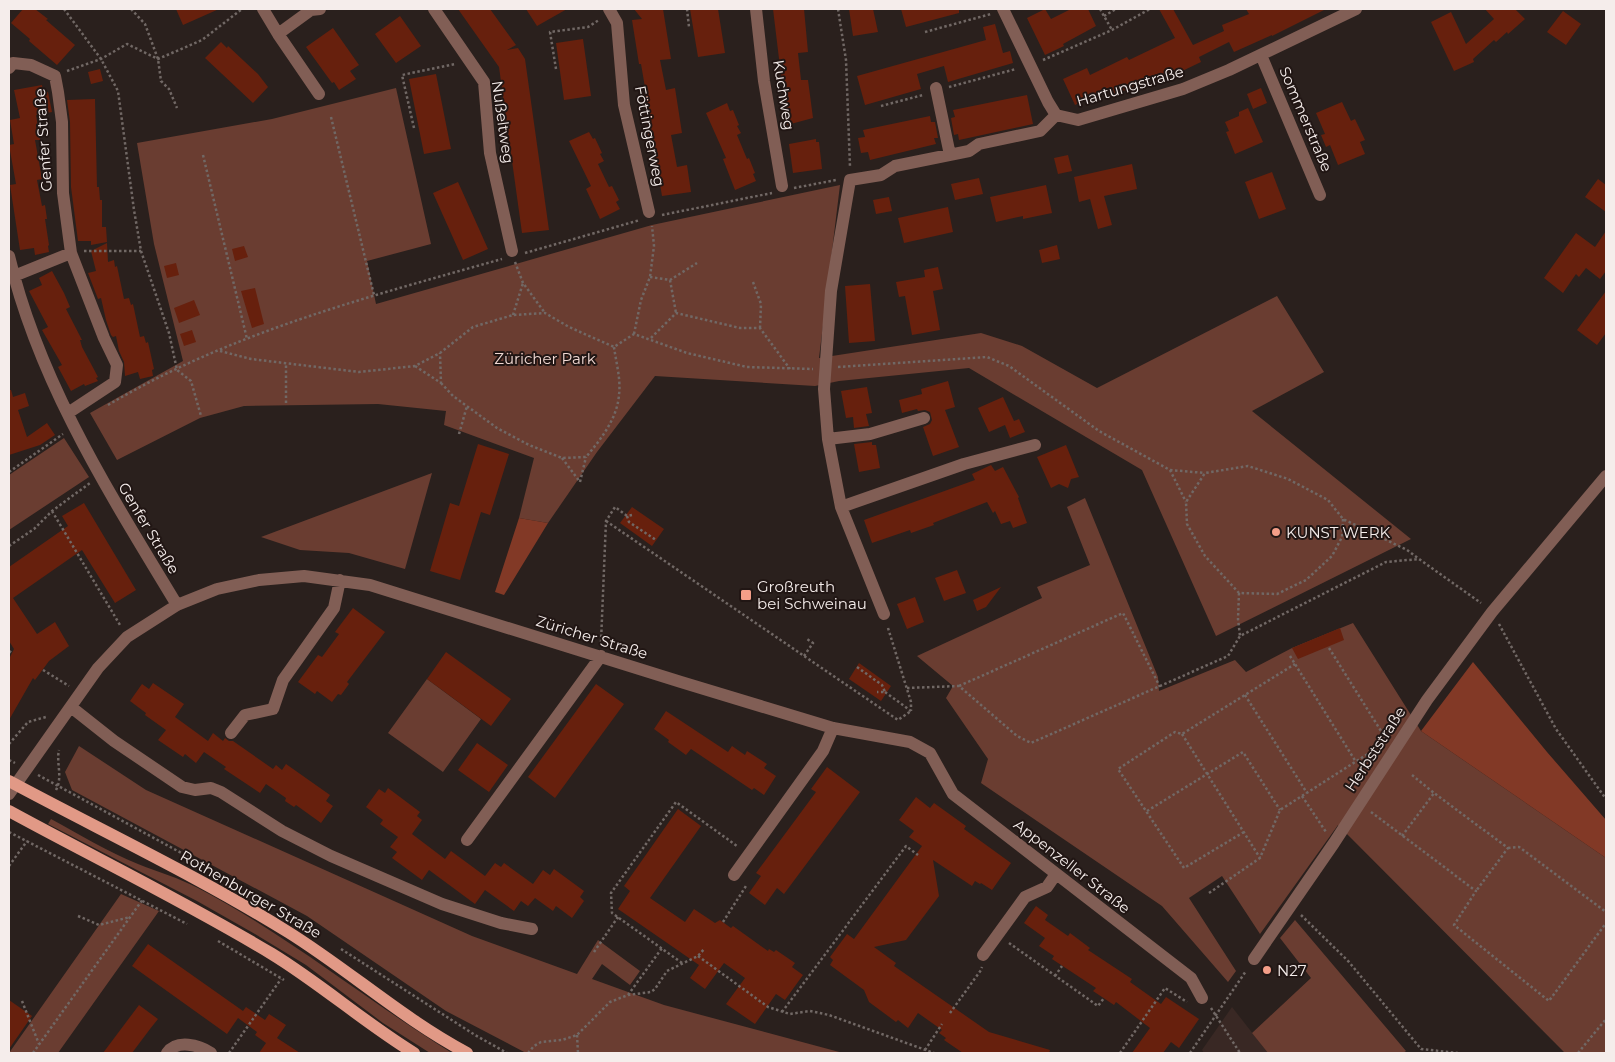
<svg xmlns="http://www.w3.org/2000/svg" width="1615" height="1062" font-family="Montserrat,sans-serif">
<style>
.built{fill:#392824}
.green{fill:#6a3d31}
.forest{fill:#823926}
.building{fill:#67200d}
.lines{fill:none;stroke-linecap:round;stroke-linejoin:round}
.path{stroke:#716865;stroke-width:2.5;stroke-dasharray:2.5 2.5;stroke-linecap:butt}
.minor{stroke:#815e55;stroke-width:12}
.major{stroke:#e19986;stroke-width:12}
.poi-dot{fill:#f49e88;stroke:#211614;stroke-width:2}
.labels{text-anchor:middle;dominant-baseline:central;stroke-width:4;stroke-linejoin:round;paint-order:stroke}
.street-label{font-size:15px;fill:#f5edeb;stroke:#211614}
.park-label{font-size:15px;fill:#f1d9d3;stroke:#211614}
.poi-label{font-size:15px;fill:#f5edeb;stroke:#211614;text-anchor:start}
</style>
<rect width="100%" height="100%" fill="#2a201d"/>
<path class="built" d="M1232,1007L1268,1053H1204L1202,1050Z"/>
<path class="green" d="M396,88L431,244L367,261L376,304L652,225L840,185L819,358L981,333L1022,346L1097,388L1277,296L1324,372L1252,411L1411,539L1216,636L1142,470L969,368L839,381L815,386L655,376L597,452L548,523L519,518L534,458L444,425L446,411L378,404L244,406L200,418L117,460L90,413L183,361L154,244L137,143L272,119Z
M64,438L89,477L9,530V475Z
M432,473L405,569L349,553L300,550L261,537Z
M1085,498L1158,677L1159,691L1235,660L1246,672L1292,648L1353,623L1421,731L1606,858V1053H1565L1338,825L1260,934L1222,876L1189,898L1236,971L1228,982L1162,906L981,783L988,759L946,698L953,686L917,656L1042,598L1037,587L1090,565L1067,507Z
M427,679L481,719L443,772L388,733Z
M79,746L146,790L472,936L577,974L598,940L640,971L630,985L602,964L592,979L664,1005L843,1053H526L446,1011L307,916L72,790L65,772Z
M51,819C79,834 108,852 138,864C158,872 179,878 198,888C288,935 366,1000 452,1053H430L383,1023L306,965L255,934L197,901L48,824Z
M121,894L159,911L58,1053H9Z
M1295,920L1406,1051L1403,1053H1268L1252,1033L1311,978L1280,938Z"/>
<path class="forest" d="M519,518L548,523L504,595L495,592Z
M1473,662L1547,752L1606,820V858L1421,731Z"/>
<path class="building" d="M23,9H35L48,19L46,20L75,45L57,65L29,41L30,39L11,23Z
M176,9H219L183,25Z
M458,9H490L516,45L507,50L518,48L525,59L549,230L522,233L499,67Z
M526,9H567L537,26Z
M634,9H663L671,59L660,60L666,90L675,88L682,133L671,135L677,167L687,165L691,192L662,196L654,148L652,138L649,139L642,94L646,93L641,64H639L632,20L642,19Z
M690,9H718L725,53L698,57Z
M773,9H804L808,52L798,53L801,80H808L813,118L787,125Z
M849,9H873L878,32L853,36Z
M901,9H959V13L906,27Z
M1045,9L1051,19L1071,9H1088L1096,26L1063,44L1064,46L1045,55L1027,18Z
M1159,9H1173L1193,45L1224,31L1222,25L1249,14L1246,9H1326L1272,36V35L1234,52L1229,42L1199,57L1201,62L1178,73L1177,70L1154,81L1152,77L1115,95L1112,87L1075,105L1063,79L1087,68L1090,75L1127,57L1129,60L1175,38Z
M1485,9H1515L1525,19L1508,34L1507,32L1496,42L1494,40L1473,59L1474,62L1454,71L1431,22L1451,12L1466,44L1494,19Z
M1563,11L1581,24L1566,45L1547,32Z
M400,16L421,46L396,63L375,34Z
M995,24L1003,53L1010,51L1013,63L948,82L944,66L917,74L921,89L865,105L857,76L986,40L983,27Z
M333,28L359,65L350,71L356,79L339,90L334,82L332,83L306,47Z
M583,39L591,96L564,100L556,43Z
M221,42L227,48L228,46L258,74L268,87L253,103L205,58Z
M100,69L103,81L91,84L88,72Z
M436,74L451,149L424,154L409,79Z
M42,85L43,92H48L52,112L36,115L40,140H35L42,179L37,180L42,206L45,205L47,219H45L49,245L48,246L49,252L35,255L34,248L20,250L10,185L16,184L9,145L14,144L10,120L20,118L14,90Z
M1261,88L1267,103L1253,109L1247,94Z
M1027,95L1033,124L959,140L958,134L954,135L951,118L955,117L953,110Z
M95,99L97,187H99L100,200H102V227H106L107,242L91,245V241H78L71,187L70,122L67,100Z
M1342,102L1351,121L1355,119L1365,140L1360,142L1365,154L1338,165L1330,145L1326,147L1321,135L1325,134L1316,113Z
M727,103L730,111L733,110L739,125L737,126L741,133L737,135L747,159L749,158L755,173L753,174L756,181L735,190L723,159L726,158L706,113Z
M1248,108L1263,142L1235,154L1226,132L1229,131L1225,122L1239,116V112Z
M930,116L931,122H935L938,138H934L936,144L870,160L868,152L861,153L858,138L865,137L863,130Z
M589,132L593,139L595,138L602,153L600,154L604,161L598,164L609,187L612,186L619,200L616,202L620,209L600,219L586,189L591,186L569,141Z
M816,139V142H819L822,169L793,173L789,144Z
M1068,155L1072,171L1058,174L1054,158Z
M1132,164L1137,189L1104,196L1112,225L1098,229L1090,199L1079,202L1074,177Z
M1272,172L1286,209L1259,219L1245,182Z
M979,178L983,194L955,200L951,184Z
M1598,179L1606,185V212L1585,197Z
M458,182L488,249L463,260L433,193Z
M1046,185L1052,213L1023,219V216L996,222L990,197Z
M889,197L892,211L876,214L873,200Z
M948,207L953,232L904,243L898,218Z
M1606,231V271L1600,279L1586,268L1579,277L1576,274L1563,293L1544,278L1576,233L1595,247Z
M107,243L108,262L114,260L115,267L117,266L124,299L129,298L131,305L133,304L140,337L144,336L146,343L148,342L154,369L152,370L153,376L140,379L138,372L125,376L124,362L119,351L116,336L113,337L111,335L106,320L101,298L98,299L88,273L96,271L91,251Z
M1057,245L1060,259L1042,263L1039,250Z
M244,246L248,257L235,261L232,249Z
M176,263L179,275L167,278L164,266Z
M938,267L943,289L933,291L940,330L912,335L905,296L899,297L896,282L925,277L924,270Z
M52,271L64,293L70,307L66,309L82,340H80L82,347L98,377L96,378L98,381L85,386L84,384L71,391L58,367L62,365L42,330L48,327L29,291L42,285L39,278Z
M870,284L875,341L849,343L845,286Z
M255,288L264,324L252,328L241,291Z
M1606,291V333L1597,345L1577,330Z
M194,300L200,315L179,323L174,308Z
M192,330L196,342L184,346L180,334Z
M948,381L955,407L945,410L959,447L933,456L923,427L930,424L932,420L930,412L925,410L918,411L917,409L902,413L899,400L922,394L921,389Z
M867,387L872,413L866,414L869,426L854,428L853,417L846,418L841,391Z
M9,390H11L13,397L25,393L29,406L18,410L27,437L47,423L55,435L40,445L9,455Z
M1003,397L1014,421L1019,419L1025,432L1010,438L1005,425L989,432L978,408Z
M872,442V445H876L880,468L859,472L854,444Z
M478,444L509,454L490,515L481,512L460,580L430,571L450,503L459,506Z
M1066,445L1079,477L1071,479L1068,488L1059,484L1051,488L1037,457Z
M991,465L995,471L1003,467L1019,497L1018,498L1027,523L1013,528L1010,521L1001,524L995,511L993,513L987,502L933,523L934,525L911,533L910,530L872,543L864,520L975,480L972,474Z
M84,503L136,590L115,603L82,550L13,598L37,634L55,622L69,646L49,661L35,680L33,678L9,720V659L14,649L9,641V567L68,526L62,516Z
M632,507L664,529L652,546L620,523Z
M957,570L966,593L944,601L935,578Z
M1001,587L986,607L977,611L973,600Z
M915,597L924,622L907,629L897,604Z
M353,608L385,632L347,682L349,684L341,695L338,694L332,702L317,691L315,694L298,682L318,655L322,657L339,634L335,632Z
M1340,628L1344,640L1298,659L1292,648Z
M446,652L511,699L491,726L427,679Z
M859,663L891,686L881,701L849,679Z
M153,683L184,704L175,717L208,741L213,733L223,741L225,738L229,741H233L273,769L276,765L282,770L286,764L330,795L326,801L333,806L321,823L296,805L294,807L285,801L286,798L266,784L260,793L224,769L226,767L204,752L196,763L185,754L183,757L158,740L166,730L145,715L146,713L130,701L142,684L149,689Z
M596,684L624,704L555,798L528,777Z
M666,711L728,752L732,746L745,755L747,751L767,764L764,768L776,776L764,795L754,788L752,790L691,749L686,755L668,742L669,740L654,729Z
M477,743L508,765L489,792L458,770Z
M827,767L860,792L784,894L777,888L765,905L749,893L761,876L756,873L816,792L811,789Z
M388,788L420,812L417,816L422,820L412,834L445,859L451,851L485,876L495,863L501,867L504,863L533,884L543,870L550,875L554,869L584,891L580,897L584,901L572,918L556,906L553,911L535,898L528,906L521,901L514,911L485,890L475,904L429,870L422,880L392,858L397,852L390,847L398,837L380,824L383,820L366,807L379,789L385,793Z
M916,797L930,808L934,803L966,826L964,829L1011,863L992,890L981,883L980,884L975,881L972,886L933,860L939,896L906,940L874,947L896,963L894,966L989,1032L1050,1050L1049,1053H963L944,1040L946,1038L939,1033L942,1030L918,1013L908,1028L898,1020L896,1022L869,1002L864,990L830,965L833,960L830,957L847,934L854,939L922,846L909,837L914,831L899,820Z
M678,809L701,826L650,898L685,922L694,909L715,923L720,920L731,928L733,926L768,951L769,949L774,952L776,950L795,963L792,967L803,975L785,1000L776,994L755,1024L726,1004L745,978L724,963L705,989L690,978L699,965L618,909L630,891L624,886Z
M1036,906L1048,915L1045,920L1068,936L1070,933L1090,948L1088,950L1132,979L1130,982L1161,1004L1166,997L1199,1019L1179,1048L1171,1042L1163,1053H1132L1150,1028L1116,1002L1114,1005L1093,991L1096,988L1052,959L1054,956L1039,946L1045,938L1024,923Z
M148,944L243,1011L246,1007L265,1020L269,1014L286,1025L277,1038L300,1053H259L266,1043L255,1035L257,1032L238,1018L227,1034L132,966Z
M9,1000L32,1016L9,1049Z
M139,1005L158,1019L150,1029L132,1053H103Z"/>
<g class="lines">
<path class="path" d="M64,9L101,59L118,91L134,210L141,251L169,333L177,370L191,381L201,416
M131,9L145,24L158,59L161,81L169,89L177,108
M687,9L689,27
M838,9L846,60L850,167
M1100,9L1112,30
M1104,16L1116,9
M925,32L991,14
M1043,60L1112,30L1150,9
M556,69L550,32L588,27L599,20
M67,71L101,59L127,44L158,59L202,40L242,9
M949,87L1016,69
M881,106L923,95
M331,117L374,295
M414,128L402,75L455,64
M203,155L247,339
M794,188L836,180
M662,215L772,193
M84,251H141
M525,253L640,220
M515,262L523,283L545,313
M650,277L670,280L697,263
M670,280L676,313
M753,282L761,304L760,328
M513,315L523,283
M634,334L641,300L650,277L654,246L652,226
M651,338L676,313L740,328H760L790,369
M220,351L251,359L359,372L415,366L440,353L473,327L513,315L545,313L569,327L614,347L634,334L687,353L747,367L813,369
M415,366L441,383L440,353
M838,367L987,357L1009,366L1099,431L1170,470L1186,502
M441,383L453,396L497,428L529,445L562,458L586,457C601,439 617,419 619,395C621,379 616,362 614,347
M286,403V364
M108,405C230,333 367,297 502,259
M459,434L467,406
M562,458L580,482L586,457
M1170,470L1205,473
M9,472L63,434
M52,511L120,625
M632,515L627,516L629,522L656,540
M1343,519L1342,537L1332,556L1306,580L1277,594L1239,593L1205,556L1187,524L1186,502L1205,473L1248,466L1288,479L1328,500L1343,519L1407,550L1419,559
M606,521L898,720L911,711
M9,546L34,529L52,511L90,483
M1239,593L1238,619L1240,636
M1499,624L1556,729L1606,799
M888,628L911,702V711
M601,642L606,521L615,507L627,516
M1329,648L1386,739
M9,651L12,653
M804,656L813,643L807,639
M1290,656L1356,762
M857,667L882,685L885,692H877
M43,670L69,686
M959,686L1123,613L1160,687
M907,688L959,686L1017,736L1031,743L1228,656L1240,636L1386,562L1419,559L1481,603
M885,692L911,711
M1245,695L1307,793
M1182,734L1260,858
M9,744L28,722L46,717
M9,760L15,763
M38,775L209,868
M1412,775L1434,793
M56,790C63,777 56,763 59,750
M1302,796L1326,832
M1147,811L1243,752L1280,810
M1371,812L1476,891L1454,925L1549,1001L1606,923
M9,832L187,924
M1244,832L1184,868L1118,769L1175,732L1182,734L1295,664
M1402,836L1434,793L1508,848L1476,891
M1508,848L1519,847L1606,912
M9,866L27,841
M1209,893L1260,858L1280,810L1377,748
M1301,915L1349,962L1421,1049L1458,1053
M78,916L99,925L130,917
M723,922L746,886L745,884
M218,941L284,980
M1009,943L1098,1006L1104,998
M341,949L475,1035L507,1053
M594,952L618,917
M698,956L768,1007L790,1014L810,1011L829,1015L934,1053
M682,963L612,913L611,893L676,802L737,846
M1055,976L1062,966
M628,995L662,948
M22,1001L39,1044
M1211,1008L1240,1053
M782,1012L906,846L918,855
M950,1013L981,970L982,967
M577,1035L578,1053
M925,1050L942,1024
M33,1053L143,899
M229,1053L281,979
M528,1053L534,1046L541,1042L562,1040L577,1035L610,1002L628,995L651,992L655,989L667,971L698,956L705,948
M1120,1053L1165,988L1187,1002
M1190,1053L1246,971
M1578,1053L1606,1019"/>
<path class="minor" d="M263,9L278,34L319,94
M434,9L484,82L490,153L512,251
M609,9L617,23L624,105L649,212
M756,9L764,81L782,186
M1003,9L1048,102L1056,115
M278,34L311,10L320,9
M1261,55L1320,195
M9,68L13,63L31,65L55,76L58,92L62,122L63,193L71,253L104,338L117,365L115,382L68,413
M936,88L950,155
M1056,115L1078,120L1183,89L1229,70L1356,9
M9,256C39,383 110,494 177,605
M14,276L71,253
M828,439L870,434L924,418
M841,507L964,464L1035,445
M884,614L841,507L828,439L824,389L831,291L850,180L881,175L895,166L969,151L979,144L1040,131L1056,115
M71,707L114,741L182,787L195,790L211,788L221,792L282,831L331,856L442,904L501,923L532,929
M231,733L245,715L273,709L283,680L334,608L340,580
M9,794L98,668L127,637L177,605L217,589L259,580L304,576L370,585L681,682L833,728L910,742L930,753L953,794L1191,978L1202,998
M467,840L601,656
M734,875L823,751L833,728
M983,955L1025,897L1047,887L1056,874
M1254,959L1334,843L1427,700L1492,612L1606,476
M167,1053C177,1039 199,1045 211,1053"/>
<path class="major" d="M9,781C102,831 198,876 288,932C349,970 403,1019 467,1053
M9,811C97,859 186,902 272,954C321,984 365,1023 414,1053"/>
</g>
<g class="poi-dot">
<circle cx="1276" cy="532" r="5"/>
<rect x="740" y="589" width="12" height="12" rx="2.5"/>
<circle cx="1267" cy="970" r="5"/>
</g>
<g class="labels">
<g class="street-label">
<text transform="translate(1130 86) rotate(-16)">Hartungstraße</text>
<text transform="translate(784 95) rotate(81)">Kuchweg</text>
<text transform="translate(1306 119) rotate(67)">Sommerstraße</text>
<text transform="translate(503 122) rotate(82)">Nußeltweg</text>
<text transform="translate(650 136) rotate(79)">Föttingerweg</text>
<text transform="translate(43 140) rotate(-94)">Genfer Straße</text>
<text transform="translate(149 528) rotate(59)">Genfer Straße</text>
<text transform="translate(592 637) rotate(17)">Züricher Straße</text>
<text transform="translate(1375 749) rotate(-57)">Herbststraße</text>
<text transform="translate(1072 866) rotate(38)">Appenzeller Straße</text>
<text transform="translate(251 894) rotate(30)">Rothenburger Straße</text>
</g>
<g class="park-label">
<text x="545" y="358">Züricher Park</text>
</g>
<g class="poi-label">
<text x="1286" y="532">KUNST WERK</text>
<text x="757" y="586">Großreuth<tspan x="757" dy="17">bei Schweinau</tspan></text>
<text x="1277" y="970">N27</text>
</g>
</g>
<rect width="1615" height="1062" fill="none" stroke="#f5edeb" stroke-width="20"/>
</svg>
